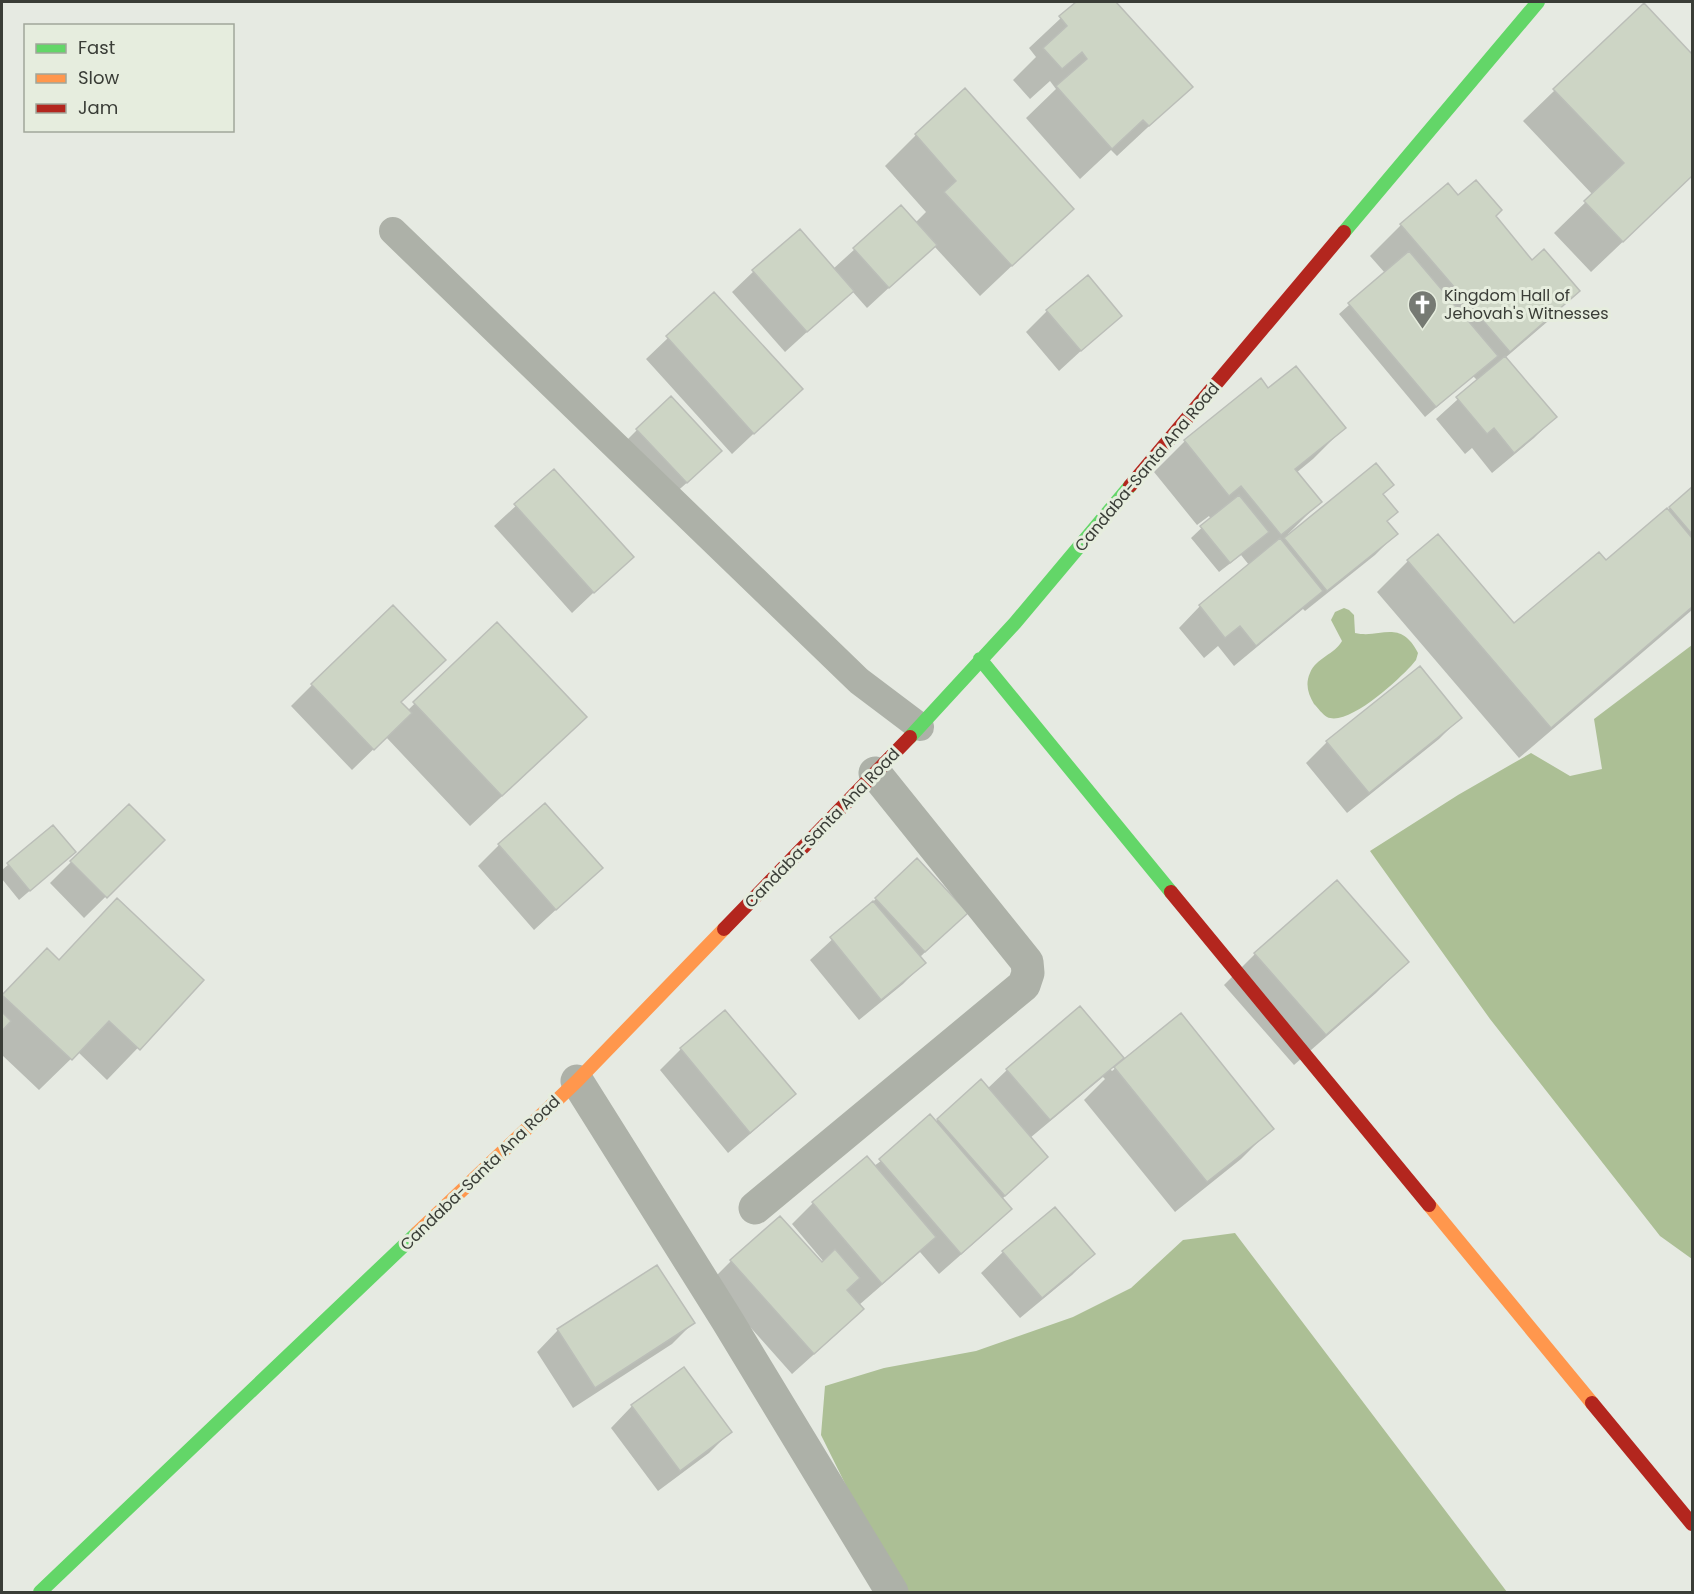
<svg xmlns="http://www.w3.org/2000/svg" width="1694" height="1594" font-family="Poppins,sans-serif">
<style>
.water{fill:#acbf95}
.shadow{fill:#0003}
.building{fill:#cdd5c5;stroke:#bbbeb8;stroke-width:1.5}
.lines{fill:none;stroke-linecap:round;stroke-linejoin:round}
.lane{stroke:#adb1a8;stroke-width:28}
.street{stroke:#adb1a8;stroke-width:33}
.fast{stroke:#63d668;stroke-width:14}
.slow{stroke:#ff974d;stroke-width:14}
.jam{stroke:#b3261e;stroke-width:14}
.labels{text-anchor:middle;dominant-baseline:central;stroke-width:6;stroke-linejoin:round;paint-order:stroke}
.poi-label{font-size:16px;fill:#3a3d37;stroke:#e6edde;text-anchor:start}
.street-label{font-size:16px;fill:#3a3d37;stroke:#e6edde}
</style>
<rect width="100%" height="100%" fill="#e6eae2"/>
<path class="water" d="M1344,608L1349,610L1354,615L1355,633C1381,639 1400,618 1418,653L1416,660L1411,666C1397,681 1348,727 1327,717C1322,714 1318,708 1314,704C1308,694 1305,684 1310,673C1316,658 1335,654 1342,641L1331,620L1335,612Z
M1692,645V1259L1660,1236L1490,1019L1370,851L1458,795L1531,753L1570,776L1602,769L1594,719Z
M1235,1233L1507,1592H907L871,1536L821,1435L825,1386L884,1368L976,1351L1073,1317L1131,1288L1183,1240Z"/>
<path class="shadow" d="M1078,2H1114L1191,87L1117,156L1111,150L1080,179L1026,118L1056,89L1050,81L1030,99L1013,80L1036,57L1029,48Z
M1643,5L1692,56V176L1591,272L1554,233L1593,195L1523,121Z
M916,135L1072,209L980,296L934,246L867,308L852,291L785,352L732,292L754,271L833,269L901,207L915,223L926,212L885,166Z
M1448,185L1458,197L1494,216L1532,262L1578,291L1547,322L1505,358L1555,417L1534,438L1492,473L1472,448L1465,454L1436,419L1478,381L1473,376L1425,417L1339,314L1385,273L1370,256L1401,225Z
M1088,277L1120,315L1059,371L1026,332L1047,311Z
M714,294L801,389L732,454L646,359Z
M1268,390L1344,428L1313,459L1296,473L1320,502L1288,534L1289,536L1382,495L1386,522L1396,534L1375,555L1305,611L1303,609L1234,666L1218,646L1204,658L1179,628L1200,606L1249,565L1241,555L1219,572L1191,538L1211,519L1209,516L1197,525L1154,472L1185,441Z
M637,430L699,472L664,503L616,451Z
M554,471L631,557L572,613L494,526Z
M1692,489V610L1519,758L1377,592L1408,561L1514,626L1606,562Z
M497,624L554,748L470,826L386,737L352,770L291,706L312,685L400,703L407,711Z
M1460,718L1439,739L1347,813L1306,763L1327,742Z
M53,827L63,862L19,900L2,879V870Z
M163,840L84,918L50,883L71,862Z
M499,845L601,868L534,930L478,866Z
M1337,882L1407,962L1376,993L1294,1065L1224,985L1255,954Z
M876,899L944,934L919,958L924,963L903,984L859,1020L810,960Z
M117,900L202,981L107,1080L78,1052L39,1090L2,1055V996L16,981L58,961Z
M1080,1008L1122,1058L1110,1069L1112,1071L1181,1015L1272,1128L1241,1159L1175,1212L1084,1100L1105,1079L1103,1077L1030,1138L1046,1157L1002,1199L1010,1209L989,1230L939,1274L920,1252L859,1305L841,1330L792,1374L710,1282L731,1261L821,1264L824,1262L792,1224L813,1203L874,1166L935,1122L981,1082L987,1089L1007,1070Z
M681,1049L794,1094L772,1115L728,1153L660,1070Z
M1055,1209L1093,1254L1072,1275L1020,1318L981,1273L1003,1252Z
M693,1323L672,1344L573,1408L537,1352L558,1330Z
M632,1406L730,1432L709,1453L658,1491L611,1428Z"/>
<path class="building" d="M1076,2H1116L1193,87L1149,126L1143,120L1112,149L1056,86L1087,59L1082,52L1062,69L1043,48L1067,26L1059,16Z
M1644,3L1692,54V176L1623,242L1584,201L1624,163L1553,89Z
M965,88L1074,209L1012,266L944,192L956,181L915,134Z
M1476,180L1502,210L1496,216L1532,260L1544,249L1580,291L1510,352L1400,224L1448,183L1458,195Z
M901,205L937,245L889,288L853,248Z
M800,229L854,291L807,332L752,270Z
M1409,251L1498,356L1436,407L1348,303Z
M1088,275L1122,316L1081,351L1046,310Z
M714,292L803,389L754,434L666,336Z
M1505,356L1557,417L1514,453L1494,428L1487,434L1456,397Z
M1296,366L1346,428L1295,469L1322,502L1281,535L1241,486L1229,496L1184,440L1261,378L1268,388Z
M671,396L722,451L687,483L636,429Z
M1376,463L1394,485L1383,494L1398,512L1387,521L1398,534L1327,591L1284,538Z
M554,469L634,557L594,593L514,504Z
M1692,487V534L1669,507Z
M1239,495L1269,532L1230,563L1200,526Z
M1667,508L1692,538V607L1551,728L1407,560L1438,534L1514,623L1599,552L1606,560Z
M1280,538L1323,591L1256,646L1240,626L1225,638L1199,605Z
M393,605L446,660L401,702L412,713L374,750L311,684Z
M497,622L587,717L502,796L413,702Z
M1420,666L1462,718L1369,793L1326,741Z
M545,803L603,868L556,910L498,844Z
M129,804L165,840L107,898L70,861Z
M53,825L76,852L30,891L7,863Z
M917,858L968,913L925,952L875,898Z
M1337,880L1409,962L1326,1035L1254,953Z
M117,898L204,980L140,1050L109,1021L72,1060L2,995L47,948L59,960Z
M873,901L926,963L881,1000L830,937Z
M1080,1006L1124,1058L1050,1120L1006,1069Z
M725,1010L796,1094L750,1133L680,1048Z
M2,1012L11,1021L2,1031Z
M1181,1013L1274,1129L1207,1182L1114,1067Z
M981,1079L1048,1157L1005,1196L937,1119Z
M930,1114L1012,1209L961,1254L879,1159Z
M867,1156L936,1237L882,1284L812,1202Z
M1055,1207L1095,1254L1042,1298L1002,1251Z
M780,1216L822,1262L835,1249L860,1278L847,1290L864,1309L814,1354L730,1260Z
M657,1265L695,1323L595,1388L557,1329Z
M684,1367L732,1432L680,1471L631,1405Z"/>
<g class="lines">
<path class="lane" d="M393,231L859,681L920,727"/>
<path class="street" d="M577,1081L727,1320L892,1592
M755,1208L1024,985L1028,973L1027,962L875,773"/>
<path class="fast" d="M1344,232L1538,2
M980,659L1171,892
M910,737L1015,623L1130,486
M40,1592L417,1233"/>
<path class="slow" d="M1429,1205L1592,1403
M417,1233L577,1081L724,929"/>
<path class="jam" d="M1130,486L1344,232
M1171,892L1429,1205
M724,929L910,737
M1592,1403L1692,1524"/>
</g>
<defs>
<symbol id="church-pin" viewBox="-11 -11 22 30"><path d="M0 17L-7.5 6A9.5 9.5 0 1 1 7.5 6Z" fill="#767a73" stroke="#e6edde"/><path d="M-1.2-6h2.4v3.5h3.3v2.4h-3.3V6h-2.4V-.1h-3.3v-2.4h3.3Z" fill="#fff"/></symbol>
</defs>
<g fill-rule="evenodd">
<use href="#church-pin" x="1406" y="288" width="33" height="45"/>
</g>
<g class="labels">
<g class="poi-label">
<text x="1444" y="295">Kingdom Hall of<tspan x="1444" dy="18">Jehovah's Witnesses</tspan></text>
</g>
<g class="street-label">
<text transform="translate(1147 467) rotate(-50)">Candaba-Santa Ana Road</text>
<text transform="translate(822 828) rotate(-46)">Candaba-Santa Ana Road</text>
<text transform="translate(480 1173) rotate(-44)">Candaba-Santa Ana Road</text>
</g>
</g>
<rect width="1694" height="1594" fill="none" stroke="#3a3d37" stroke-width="6"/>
<rect x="24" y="24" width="210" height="108" fill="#e6edde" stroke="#a1a79b" stroke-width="1.5"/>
<rect x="36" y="44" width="30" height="9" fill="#63d668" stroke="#a1a79b" stroke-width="1.5"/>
<text x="78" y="54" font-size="18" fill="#3a3d37">Fast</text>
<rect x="36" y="74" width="30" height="9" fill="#ff974d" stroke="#a1a79b" stroke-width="1.5"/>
<text x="78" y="84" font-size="18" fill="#3a3d37">Slow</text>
<rect x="36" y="104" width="30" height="9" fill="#b3261e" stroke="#a1a79b" stroke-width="1.5"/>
<text x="78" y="114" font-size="18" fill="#3a3d37">Jam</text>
</svg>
